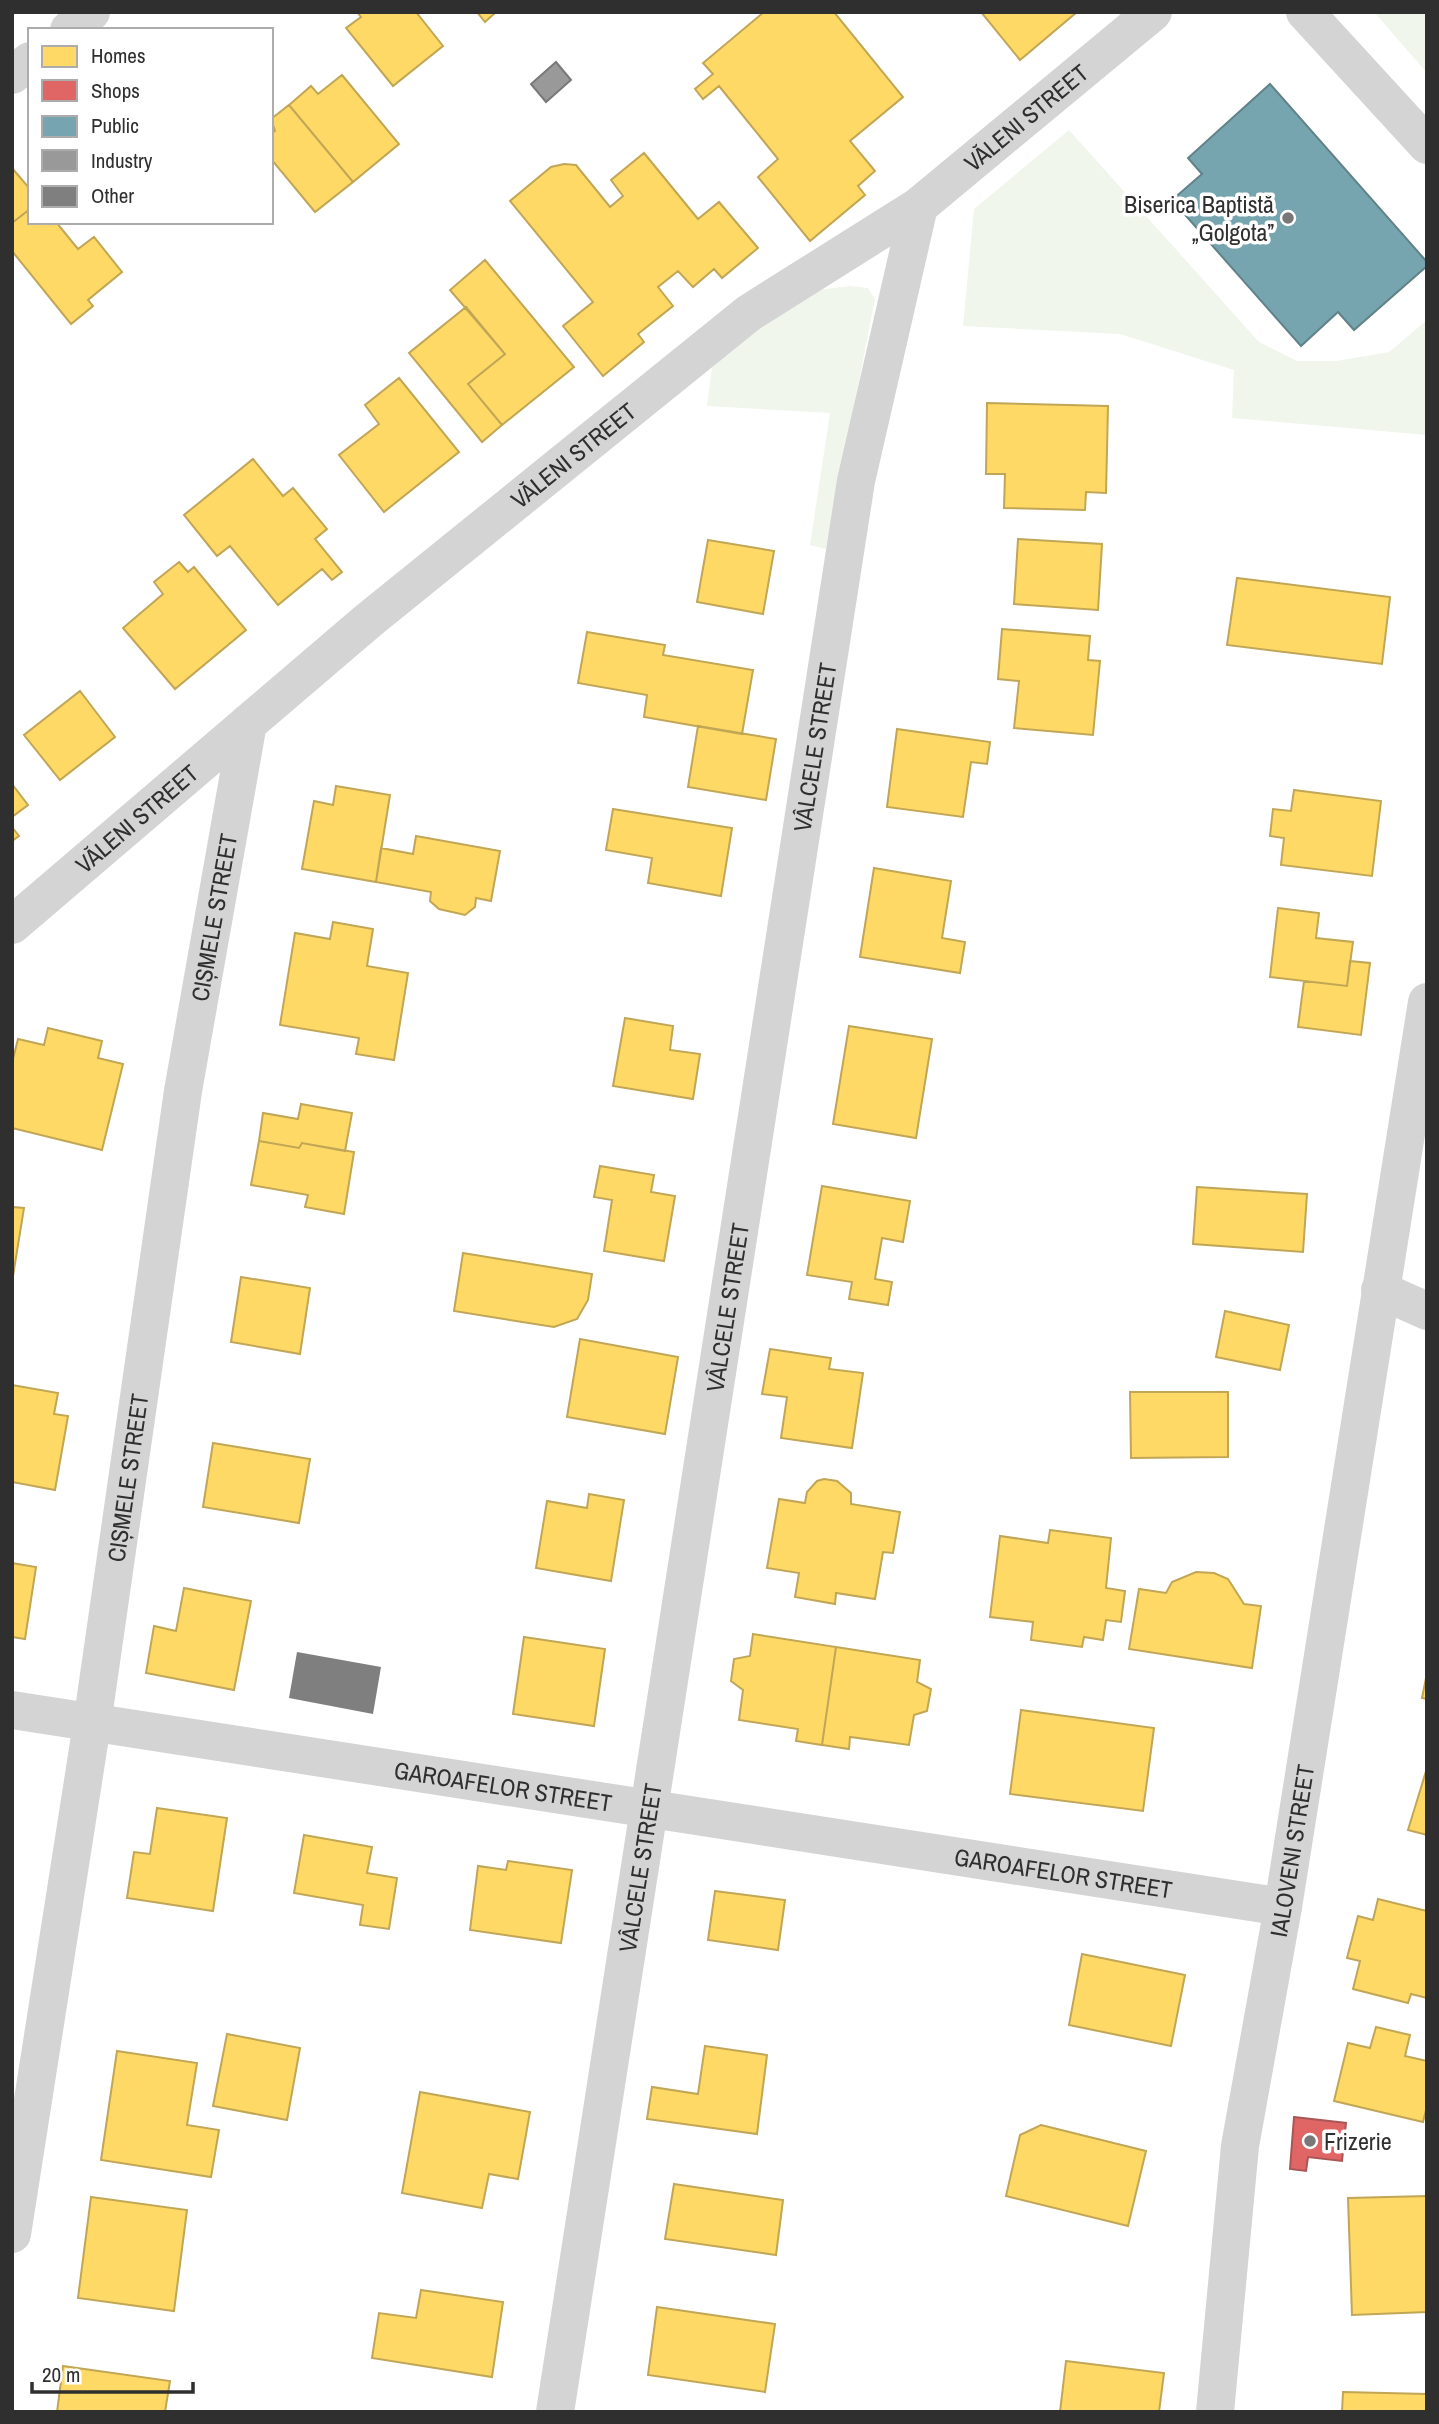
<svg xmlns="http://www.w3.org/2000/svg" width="1439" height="2424" font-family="'Archivo Narrow',sans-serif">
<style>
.green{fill:#f0f6ec}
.homes{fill:#ffd966;stroke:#c1a656;stroke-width:2}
.shops{fill:#e06666;stroke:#ab5656;stroke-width:2}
.public{fill:#76a5af;stroke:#618289;stroke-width:2}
.industry{fill:#999;stroke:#797979;stroke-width:2}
.building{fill:#7f7f7f}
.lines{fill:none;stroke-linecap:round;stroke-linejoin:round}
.minor{stroke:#d4d4d4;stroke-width:38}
.poi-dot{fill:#787878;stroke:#fff;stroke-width:2.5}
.labels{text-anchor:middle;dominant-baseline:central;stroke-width:7;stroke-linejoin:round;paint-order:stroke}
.street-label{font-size:24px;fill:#2f2f2f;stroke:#fff}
.poi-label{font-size:24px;fill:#2f2f2f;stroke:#fff;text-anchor:end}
</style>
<rect width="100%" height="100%" fill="#fff"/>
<path class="green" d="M1374,12H1427V73Z
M1069,130L1259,342L1297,361H1336L1389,352L1427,320V435L1232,418L1234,370L1120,334L963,326L974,209Z
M850,286L868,288L875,299L826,549L810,545L830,413L707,406L712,367L800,296L817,290Z"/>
<path class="homes" d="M357,12H416L443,46L393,86L346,28L361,17Z
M477,12H496L485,22Z
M764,12H834L903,97L850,141L875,171L858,186L865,195L810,241L758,177L778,159L719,86L703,99L695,89L713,74L703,63Z
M981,12H1077L1020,60Z
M342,75L399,144L353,182L289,105L311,86L318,94Z
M289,105L353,182L315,212L271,159V134L275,131L271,119Z
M644,153L698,219L719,202L758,248L722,278L714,269L693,287L678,271L658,287L673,306L638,334L644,342L603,376L563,326L593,302L510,201L551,167L564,164L576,165L610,207L623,196L611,180Z
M12,168L30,189V209L12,223Z
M30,209V222H56L78,249L94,237L122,272L88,300L93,306L71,324L12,251V223Z
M485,260L574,367L502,425L468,384L505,354L450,290Z
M466,307L505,354L468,384L502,425L482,442L409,353Z
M399,378L459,452L384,512L339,455L379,424L365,405Z
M987,403L1108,406L1106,493L1086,492L1085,510L1004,508L1005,474H986Z
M253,459L283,496L293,488L327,529L315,539L342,572L332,580L322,569L278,605L230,546L217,556L184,515Z
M1018,539L1102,544L1098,610L1014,604Z
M708,540L774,551L763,614L697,602Z
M179,562L188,572L194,567L246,630L175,689L123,628L163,594L154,582Z
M1237,578L1390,597L1382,664L1227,645Z
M1002,629L1090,636L1088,660L1100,661L1093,735L1014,728L1019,681L998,679Z
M587,632L665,645L663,655L753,670L742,734L644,717L647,695L578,683Z
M80,691L115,737L60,780L24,735Z
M698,726L776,739L766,800L688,787Z
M897,729L990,742L987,764L971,762L963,817L887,807Z
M12,784L28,805L12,817Z
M336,786L390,795L376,882L302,869L314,801L333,805Z
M1294,790L1381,801L1372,876L1281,865L1284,838L1270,836L1273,809L1291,811Z
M613,809L732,828L721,896L648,883L652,858L606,850Z
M12,827L19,836L12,841Z
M416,836L500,851L491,901L476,898L475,907L465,915L439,909L430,901L431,892L376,882L381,848L413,854Z
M874,868L951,881L942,938L965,942L960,973L860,957Z
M1278,908L1319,913L1316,938L1353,942L1347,986L1270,977Z
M333,922L373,929L367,966L408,973L394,1060L356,1054L359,1038L280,1025L295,933L330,939Z
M1350,961L1370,963L1361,1035L1298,1027L1304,981L1347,986Z
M625,1018L673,1026L670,1050L700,1054L693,1099L613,1086Z
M849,1026L932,1039L916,1138L833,1124Z
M48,1028L102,1041L98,1058L123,1064L102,1150L12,1128V1063L18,1039L44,1045Z
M301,1104L352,1113L345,1151L302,1143L299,1148L259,1141L263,1113L298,1119Z
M259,1141L299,1148L302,1143L354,1152L344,1214L305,1207L308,1195L251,1185Z
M600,1166L654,1175L651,1192L675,1196L664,1261L604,1251L612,1200L594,1197Z
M822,1186L910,1201L903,1242L882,1238L875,1279L892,1282L888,1305L849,1299L852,1282L807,1275Z
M1197,1187L1307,1194L1303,1252L1193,1244Z
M12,1207L24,1208L13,1276H12Z
M463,1253L592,1274L588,1300L577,1319L554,1327L454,1311Z
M241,1277L310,1288L300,1354L231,1342Z
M1225,1311L1289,1325L1280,1370L1216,1357Z
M580,1339L678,1357L665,1434L567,1417Z
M770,1349L831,1358L829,1369L863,1373L852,1448L781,1438L787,1397L762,1394Z
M12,1385L58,1393L54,1414L68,1416L55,1490L12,1482Z
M1130,1392H1228V1457L1131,1458Z
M213,1443L310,1459L299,1523L203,1507Z
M824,1479L837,1481L851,1493V1504L900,1512L893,1553L883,1552L875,1599L836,1593L835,1604L795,1597L799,1573L767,1568L779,1499L805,1503L807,1492L817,1481Z
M589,1494L624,1500L611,1581L536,1568L547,1501L587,1508Z
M1050,1530L1111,1538L1106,1588L1125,1591L1121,1622L1106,1620L1103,1640L1084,1637L1082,1647L1031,1640L1033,1622L990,1617L1000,1536L1048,1543Z
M12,1563L36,1567L25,1639L12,1637Z
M1196,1572L1214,1573L1228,1579L1244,1604L1261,1606L1252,1668L1129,1649L1139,1589L1166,1593L1172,1582Z
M184,1588L251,1601L234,1690L146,1673L154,1626L176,1631Z
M753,1634L836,1647L822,1745L796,1741L798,1729L739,1720L743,1690L731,1681L734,1659L750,1656Z
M524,1637L605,1649L594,1726L513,1714Z
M836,1647L920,1660L917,1682L931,1689L927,1711L914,1715L909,1745L850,1737L849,1749L822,1745Z
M1427,1673V1699L1422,1698Z
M1021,1710L1154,1728L1143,1811L1010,1794Z
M1427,1768V1835L1408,1830Z
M157,1808L227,1818L213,1911L127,1898L134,1852L150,1854Z
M304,1835L372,1847L367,1873L397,1878L389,1929L360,1925L363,1905L294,1893Z
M508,1861L572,1870L561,1943L470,1930L478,1866L506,1870Z
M715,1891L785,1900L778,1950L708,1940Z
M1378,1899L1427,1911V1998L1411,1994L1408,2003L1353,1989L1360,1961L1347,1958L1358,1916L1373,1920Z
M1082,1954L1185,1975L1171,2046L1069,2025Z
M1376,2027L1410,2035L1405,2056L1427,2061V2106L1423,2122L1334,2101L1348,2043L1370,2048Z
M227,2034L300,2048L287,2120L213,2106Z
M705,2046L767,2055L757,2134L647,2119L652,2087L698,2094Z
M117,2051L197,2063L187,2125L219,2130L211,2177L101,2160Z
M420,2092L530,2112L518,2179L489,2174L482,2208L402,2193Z
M1041,2125L1146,2151L1128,2226L1006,2196L1020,2135Z
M674,2184L783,2200L776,2255L665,2239Z
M1427,2196V2312L1352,2315L1348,2198Z
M91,2197L187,2210L174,2311L78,2298Z
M421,2290L503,2302L492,2377L372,2358L379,2313L416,2318Z
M657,2307L775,2324L765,2392L648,2375Z
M1066,2361L1164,2373L1159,2412H1060Z
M63,2366L170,2381L165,2412H57Z
M1343,2392L1427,2394V2412H1342Z"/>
<path class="shops" d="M1294,2117L1346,2123L1342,2161L1308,2157L1306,2171L1290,2169Z"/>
<path class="public" d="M1270,84L1427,262V266L1354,330L1338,312L1301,346L1172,200L1202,174L1188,158Z"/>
<path class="industry" d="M556,62L571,80L546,102L531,84Z"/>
<path class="building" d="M297,1652L381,1667L373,1714L289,1698Z"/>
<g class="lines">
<g class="minor">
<path d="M1305,12L1427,145"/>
<path d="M69,30L91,12"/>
<path d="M12,75L30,61"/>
<path id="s1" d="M12,925L369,620L749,313L919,206L1153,12"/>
<path d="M1380,1290L1427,1311"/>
<path id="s2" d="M12,1710L1283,1907"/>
<path id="s3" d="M12,2234L92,1724L183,1091L248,723"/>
<path id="s4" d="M555,2412L856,481L919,206"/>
<path id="s5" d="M1215,2412L1240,2146L1283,1907L1427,1002"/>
</g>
</g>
<g class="poi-dot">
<circle cx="1288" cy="218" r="7"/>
<circle cx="1310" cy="2141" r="7"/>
</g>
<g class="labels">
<g class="street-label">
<text stroke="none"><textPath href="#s1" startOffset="1298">VĂLENI STREET</textPath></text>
<text stroke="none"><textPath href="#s1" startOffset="732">VĂLENI STREET</textPath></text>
<text stroke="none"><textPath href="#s4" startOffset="1685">VÂLCELE STREET</textPath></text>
<text stroke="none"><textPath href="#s1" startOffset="164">VĂLENI STREET</textPath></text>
<text stroke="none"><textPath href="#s3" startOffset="1332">CIȘMELE STREET</textPath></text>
<text stroke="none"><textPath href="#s4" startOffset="1118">VÂLCELE STREET</textPath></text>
<text stroke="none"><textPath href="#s3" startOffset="765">CIȘMELE STREET</textPath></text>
<text stroke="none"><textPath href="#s2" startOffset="497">GAROAFELOR STREET</textPath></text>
<text stroke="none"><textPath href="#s5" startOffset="567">IALOVENI STREET</textPath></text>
<text stroke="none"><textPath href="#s4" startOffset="551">VÂLCELE STREET</textPath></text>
<text stroke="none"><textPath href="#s2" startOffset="1064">GAROAFELOR STREET</textPath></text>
</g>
<g class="poi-label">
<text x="1274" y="204">Biserica Baptistă<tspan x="1274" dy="28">„Golgota”</tspan></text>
<text x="1324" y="2141" text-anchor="start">Frizerie</text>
</g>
</g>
<rect width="1439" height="2424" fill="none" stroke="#2f2f2f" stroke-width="28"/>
<rect x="28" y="28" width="245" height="196" fill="#ffffff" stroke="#acacac" stroke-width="2"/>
<rect x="42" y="46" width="35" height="21" fill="#ffd966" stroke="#acacac" stroke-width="2"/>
<text x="91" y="63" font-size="21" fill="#2f2f2f">Homes</text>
<rect x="42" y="80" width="35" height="21" fill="#e06666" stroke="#acacac" stroke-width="2"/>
<text x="91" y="98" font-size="21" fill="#2f2f2f">Shops</text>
<rect x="42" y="116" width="35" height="21" fill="#76a5af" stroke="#acacac" stroke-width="2"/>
<text x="91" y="133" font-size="21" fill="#2f2f2f">Public</text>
<rect x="42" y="150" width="35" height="21" fill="#999999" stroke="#acacac" stroke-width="2"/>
<text x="91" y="168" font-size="21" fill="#2f2f2f">Industry</text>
<rect x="42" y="186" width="35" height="21" fill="#7f7f7f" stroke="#acacac" stroke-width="2"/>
<text x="91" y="203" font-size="21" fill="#2f2f2f">Other</text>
<path d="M32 2382v10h161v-10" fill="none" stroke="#2f2f2f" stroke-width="3.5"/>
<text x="42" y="2382" font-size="21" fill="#2f2f2f" stroke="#ffffff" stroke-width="5" paint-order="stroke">20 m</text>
</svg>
